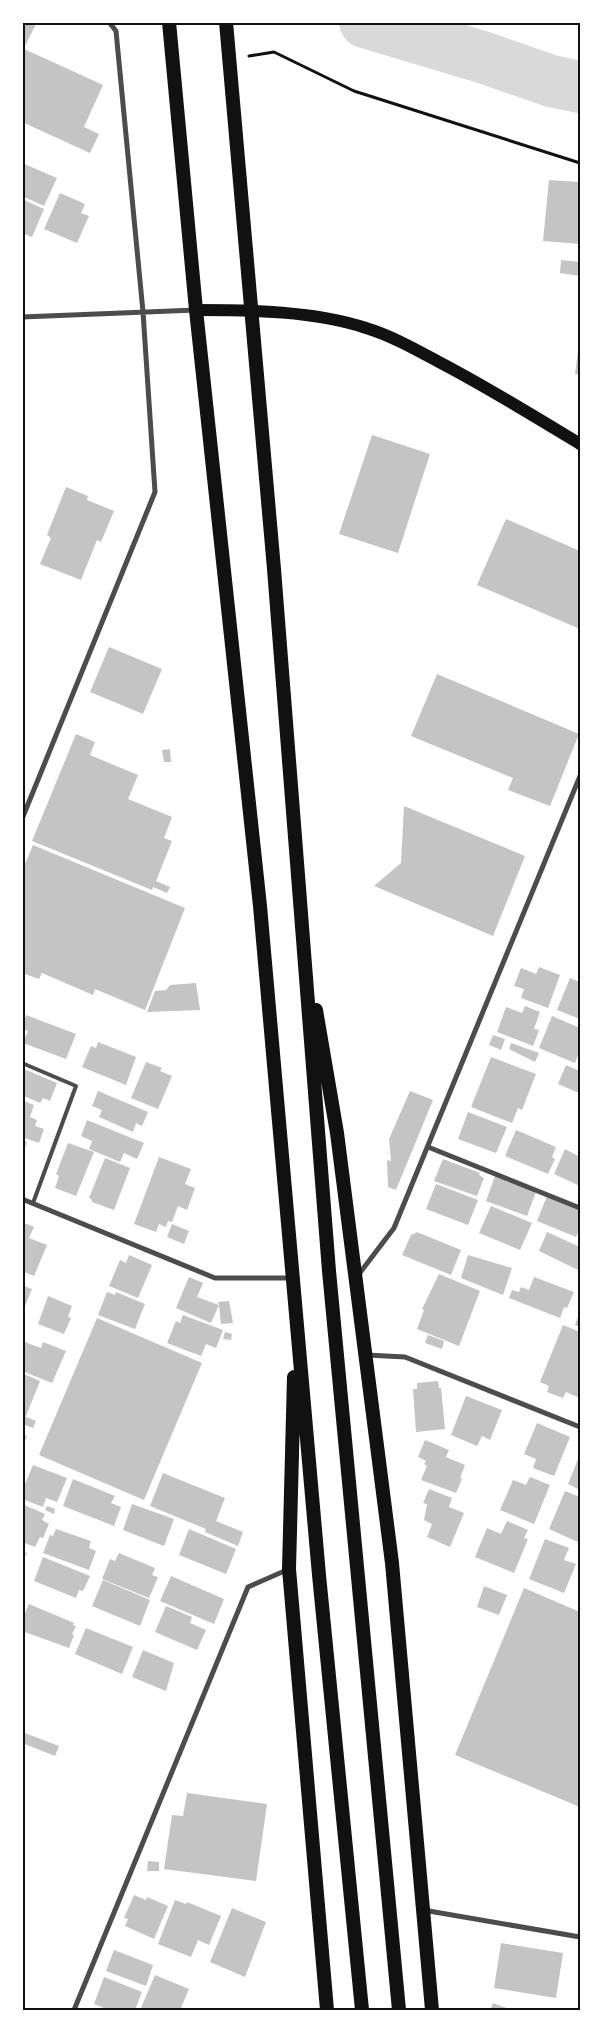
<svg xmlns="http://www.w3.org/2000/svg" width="603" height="2033" font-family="'Roboto Condensed',sans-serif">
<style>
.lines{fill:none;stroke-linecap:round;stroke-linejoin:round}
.river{stroke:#d9d9d9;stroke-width:52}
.building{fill:#c4c4c4}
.path{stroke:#111;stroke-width:3}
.service{stroke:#4c4c4c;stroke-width:4}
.minor{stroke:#4c4c4c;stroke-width:5}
.primary{stroke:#111;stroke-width:12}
.trunk{stroke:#111;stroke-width:14}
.neatline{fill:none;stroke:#111;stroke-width:2}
</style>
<rect width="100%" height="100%" fill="#fff"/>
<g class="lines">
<path class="river" d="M365,22L482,57L551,81L580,87"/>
</g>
<path class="building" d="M22,22H37L25,46L22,45Z
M22,48L103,85L84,127L99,134L90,153L22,122Z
M22,163L57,178L44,206L22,196Z
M549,180L580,182V244L543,241Z
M60,193L85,204L81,213L89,216L77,243L44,229Z
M22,199L44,209L32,237L22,233Z
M561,260L580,262V276L560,273Z
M579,343H580V375L575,374Z
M372,435L430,454L398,553L339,534Z
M66,487L88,496L87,500L114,511L101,542L97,540L81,580L40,564L51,538L47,535Z
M506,519L580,551V629L477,585Z
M109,647L162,669L143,714L90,692Z
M437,674L579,734L550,806L508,790L513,778L411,736Z
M76,734L95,742L90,755L138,775L128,799L172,817L164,838L172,841L156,881L170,887L167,893L153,887L152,890L32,841Z
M170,749L171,762H164L162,750Z
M404,806L525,856L493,936L374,886L401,863Z
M33,845L185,908L145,1010L95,989L93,995L42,973L39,979L22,973V871Z
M539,967L560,975L548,1008L521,998L524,989L514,986L521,968L536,974Z
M570,978L580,982V1019L557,1010Z
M196,983L200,1010L147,1012L155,991L166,990L170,985Z
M525,1006L540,1012L534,1029L539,1030L533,1046L497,1032L506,1007L522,1013Z
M26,1015L76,1034L66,1059L23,1043L28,1031L22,1029Z
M552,1016L580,1028V1050L575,1063L539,1048Z
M493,1035L505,1039L501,1050L489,1045Z
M98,1042L136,1057L126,1085L82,1067L91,1046L96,1048Z
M511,1043L539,1053L535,1062L509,1049Z
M491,1057L536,1074L522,1110L518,1108L512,1123L471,1107Z
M146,1062L162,1068L160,1071L172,1076L158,1109L131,1098Z
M566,1065L580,1071L579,1093L558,1084Z
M24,1069L57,1083L50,1101L43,1098L40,1103L22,1095Z
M98,1091L148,1112L142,1126L136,1123L133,1132L99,1117L102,1110L92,1106Z
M410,1091L433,1100L396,1190L388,1187L387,1160L391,1161L389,1139Z
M22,1100L34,1105L30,1117L37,1120L35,1126L44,1129L39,1143L22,1137Z
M468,1112L507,1127L496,1153L458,1139Z
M87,1120L144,1143L137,1159L124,1153L120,1162L89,1149L92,1141L81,1136Z
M516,1130L556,1147L552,1157L555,1159L548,1174L505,1156Z
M22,1140L27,1142L23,1154H22Z
M68,1143L94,1152L76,1196L55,1188L59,1176L56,1174Z
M565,1149L580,1157V1186L554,1174Z
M159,1157L191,1169L185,1184L195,1188L187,1210L178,1206L172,1222L168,1221L166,1227L159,1224L156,1232L134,1224Z
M105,1158L130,1168L114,1210L92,1202V1200L89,1198Z
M443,1159L480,1173L479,1175L484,1178L477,1196L434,1181Z
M495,1176L536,1192L527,1216L486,1201Z
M436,1184L478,1200L468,1225L426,1209Z
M547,1196L580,1210V1228L576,1237L537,1221Z
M491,1206L532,1223L520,1250L479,1233Z
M22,1222L34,1227L29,1238L47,1245L34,1276L22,1271Z
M172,1224L189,1231L184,1244L167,1237Z
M417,1232L461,1250L451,1275L402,1255L411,1235Z
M547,1232L580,1247V1271L539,1251Z
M129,1255L152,1265L138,1298L109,1286L120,1260L126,1263Z
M468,1255L512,1268L503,1295L461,1278Z
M439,1274L480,1291L459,1346L417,1329L424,1310L422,1309Z
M189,1277L203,1283L197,1297L219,1305L218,1302L229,1301L233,1323L221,1324L219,1305L211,1323L176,1308Z
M534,1277L574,1292L567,1308L564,1307L560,1318L509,1298L512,1290L519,1292L521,1287L529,1290Z
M22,1285L32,1289L23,1311H22Z
M107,1292L115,1295L116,1292L145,1304L135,1329L98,1315Z
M48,1296L72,1306L68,1317L71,1318L64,1334L38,1324Z
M580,1311V1327L575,1325Z
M183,1315L223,1330L216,1348L206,1344L201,1356L167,1343L176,1321L180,1323Z
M97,1318L202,1363L144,1500L39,1455Z
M563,1325L580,1332V1398L566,1392L563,1398L547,1392L549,1386L540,1382Z
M225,1332L232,1334L231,1340L223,1339Z
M428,1335L444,1341L442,1349L425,1343Z
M25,1342L41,1348L43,1342L66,1351L52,1383L22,1371V1348Z
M22,1373L40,1381L26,1416L22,1415Z
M438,1381L439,1388H441L445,1429L416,1432L413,1389H417V1383Z
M466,1396L502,1410L490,1440L482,1436L477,1446L451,1435Z
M24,1416L36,1421L33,1428L22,1424Z
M537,1423L570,1437L554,1476L533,1468L536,1459L524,1454Z
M22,1434L27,1436L23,1446H22Z
M425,1440L449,1450L446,1457L465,1465L460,1478L462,1479L456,1493L421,1480L427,1466L424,1464L426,1461L418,1457Z
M580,1454V1490L568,1484Z
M33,1465L67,1478L57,1502L46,1498L43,1507L22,1499V1491Z
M163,1473L225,1498L216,1521L243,1532L238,1546L205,1532L206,1529L150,1506Z
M530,1477L550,1485L534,1524L500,1510L513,1480L526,1485Z
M73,1479L115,1496L111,1503L121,1507L114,1526L63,1506Z
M429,1489L452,1498L449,1507L464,1513L450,1547L427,1537L432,1524L424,1520L427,1504L423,1503Z
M565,1491L580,1497V1543L549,1529Z
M22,1504L45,1514L42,1520L49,1524L43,1538L40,1537L35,1547L22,1542Z
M132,1504L174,1519L164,1546L123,1530Z
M47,1506L55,1509L54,1514L45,1510Z
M507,1521L528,1530L524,1538L528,1539L514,1573L475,1557L487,1528L501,1534Z
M56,1529L91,1541L89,1548L96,1551L89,1570L43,1553L50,1535L53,1536Z
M189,1529L236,1549L226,1574L179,1555Z
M545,1539L569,1548L564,1560L576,1564L564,1593L529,1579Z
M22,1551L27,1553L22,1562Z
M119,1553L155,1568L152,1575L158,1577L149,1598L102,1579L110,1559L115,1561Z
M43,1557L90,1576L83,1591L79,1590L76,1598L34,1581Z
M171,1576L224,1599L214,1624L160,1601Z
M103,1580L150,1600L140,1626L92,1606Z
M484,1586L507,1595L499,1615L477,1607Z
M524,1588L580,1612V1807L455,1755Z
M29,1604L74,1623L73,1625L76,1626L72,1634L74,1635L69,1648L22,1631V1620Z
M166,1606L192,1617L190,1623L206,1630L197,1650L155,1632Z
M86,1628L133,1647L122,1674L75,1654Z
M143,1650L174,1663L166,1691L132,1677Z
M22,1732L59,1746L55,1756L22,1743Z
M187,1793L267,1804L256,1881L164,1869L172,1815L183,1816Z
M148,1861L159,1862V1871H147Z
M134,1895L146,1900L147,1897L168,1906L154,1939L125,1926L128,1919L124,1918Z
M175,1900L186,1904L187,1902L221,1916L209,1945L198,1940L191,1957L158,1944Z
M232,1908L266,1922L245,1977L210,1962Z
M501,1943L563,1953L556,1998L494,1988Z
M114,1950L153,1965L146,1986L106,1971Z
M155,1975L189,1989L180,2010H140Z
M104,1977L142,1992L135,2010H109L94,2004Z
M493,2003L511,2010H490Z"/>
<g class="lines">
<path class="path" d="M249,56L274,52L354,91L580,163"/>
<path class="service" d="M22,1063L76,1086L33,1203"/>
<path class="minor" d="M22,317L196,310
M22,819L155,492L143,312L116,31L109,22
M428,1147L580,1208
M22,1199L215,1278H293
M359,1274L394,1228L580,776
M367,1355L405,1357L580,1427
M423,1910L580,1937
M74,2010L248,1587L289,1569"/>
<path class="primary" d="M196,310C250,310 315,311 366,328C392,336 415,349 439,362C487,387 534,416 580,444"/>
<path class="trunk" d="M169,22L196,310L260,906L319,1575L362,2010
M226,22L274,569L329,1271L399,2010
M316,1010L337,1133L392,1563L432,2010
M294,1377L289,1569L327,2010"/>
</g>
<rect width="603" height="2033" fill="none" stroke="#ffffff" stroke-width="48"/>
<rect x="24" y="24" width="555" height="1985" class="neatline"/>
</svg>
